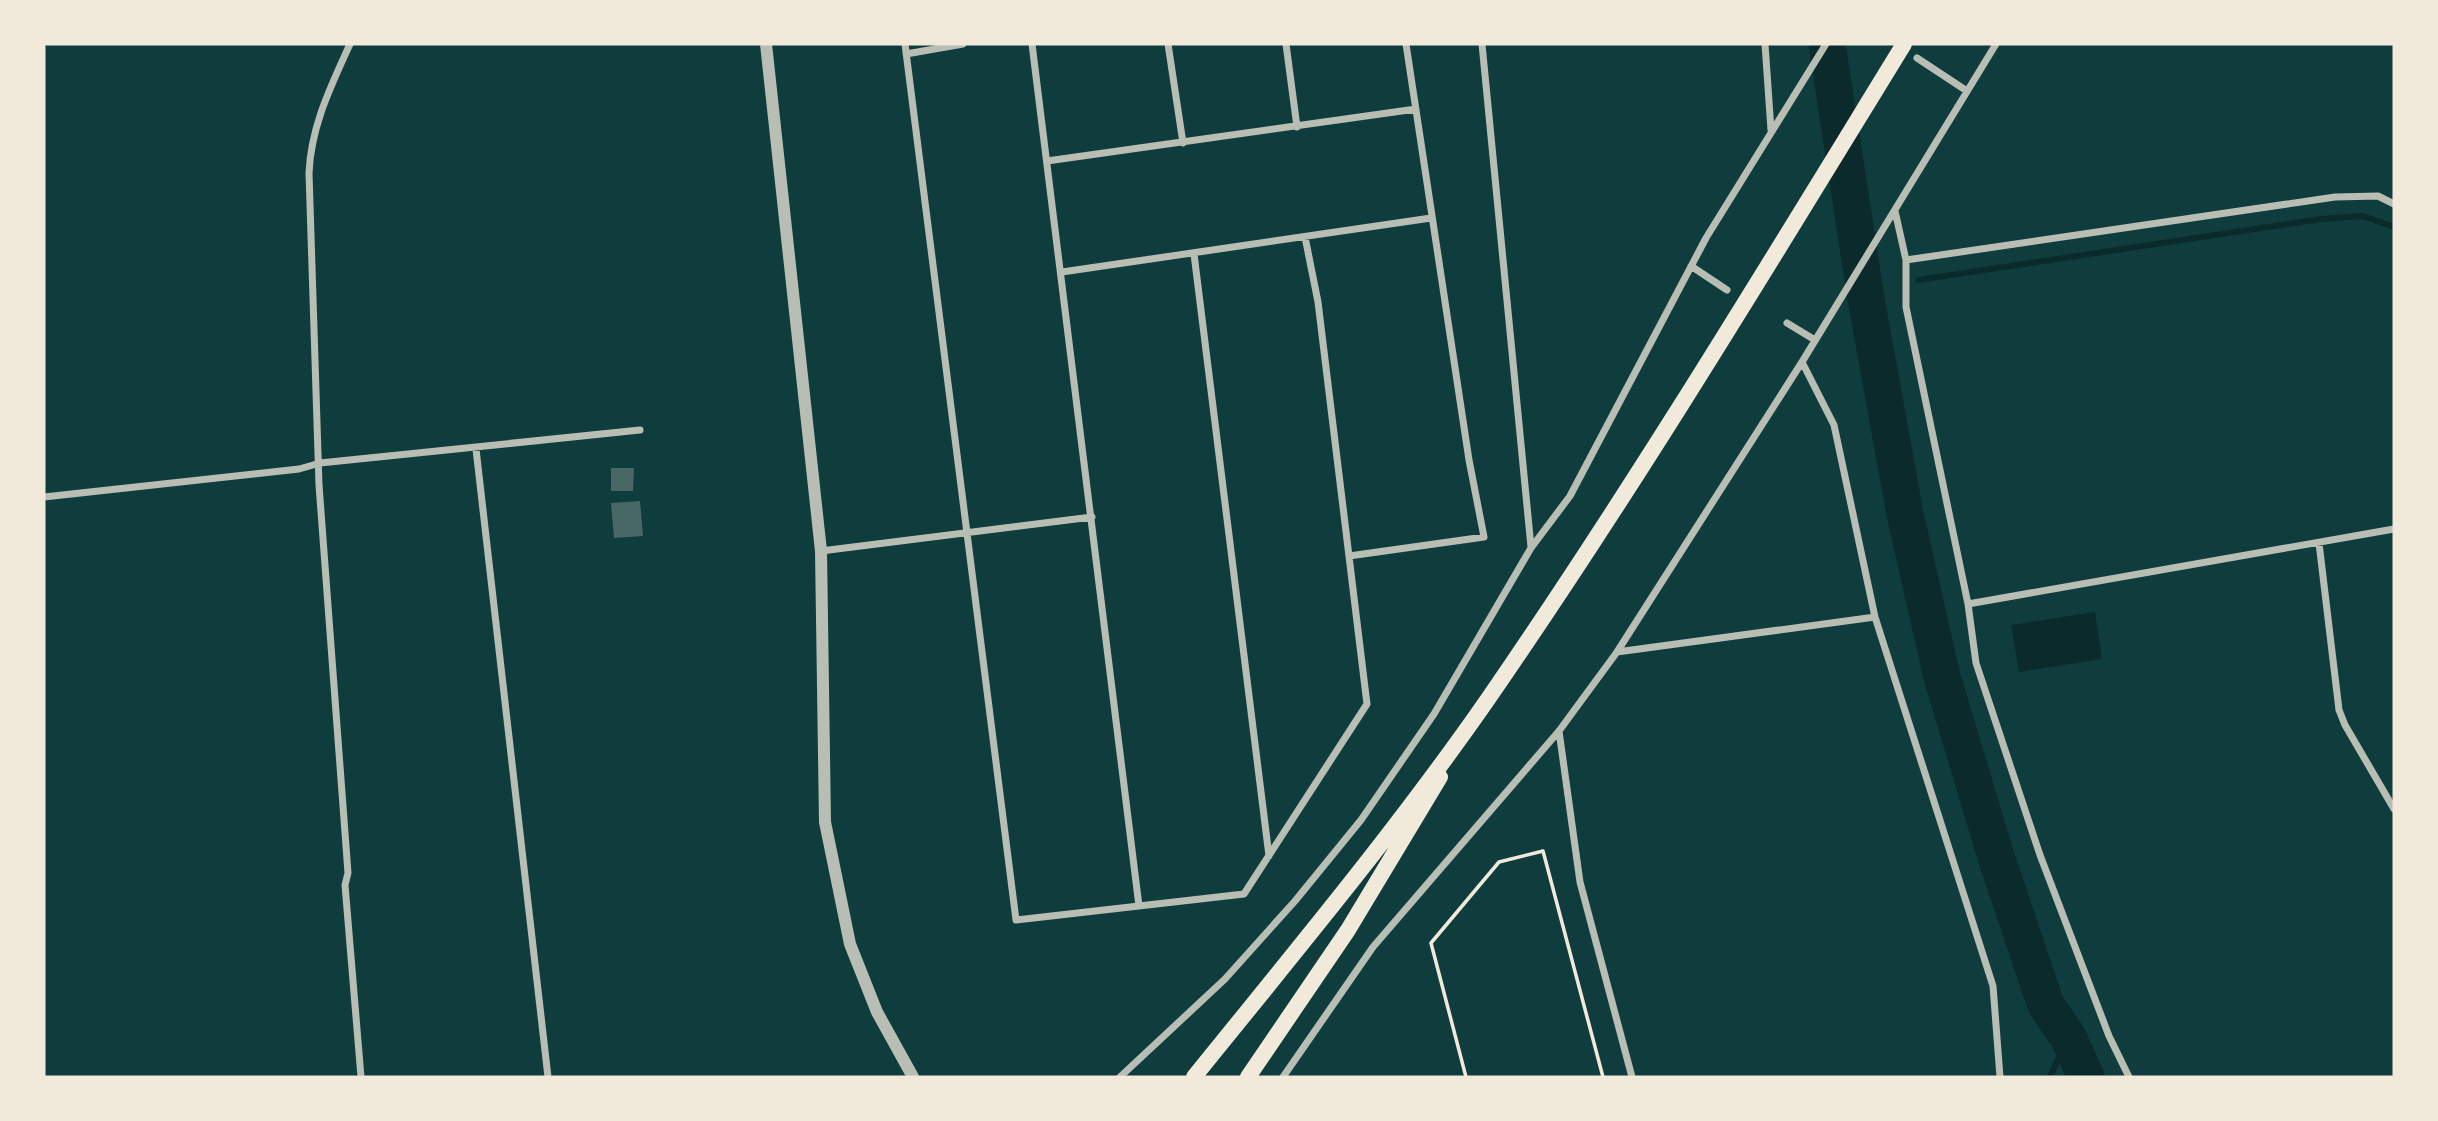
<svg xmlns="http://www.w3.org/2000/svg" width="2438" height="1121" font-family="'Sofia Sans Condensed',sans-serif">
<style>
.water{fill:#0a2a2b}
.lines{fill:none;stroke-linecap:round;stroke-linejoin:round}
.stream{stroke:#0a2a2b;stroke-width:6}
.river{stroke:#0a2a2b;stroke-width:37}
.building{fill:#486865}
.path{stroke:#f1e9da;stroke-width:3.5}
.minor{stroke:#b8beb3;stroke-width:7}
.tertiary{stroke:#b8beb3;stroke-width:12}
.trunk{stroke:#f1e9da;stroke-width:16}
</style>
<rect width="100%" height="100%" fill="#0f3d3e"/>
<path class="water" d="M2095,612L2102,659L2019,672L2011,625Z"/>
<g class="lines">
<path class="stream" d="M1918,280L2321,219L2363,216L2394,227
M2050,1077L2068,1037"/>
<path class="river" d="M1827,44L1866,299L1905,514L1942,677L1997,860L2046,1005L2068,1037L2086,1077"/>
</g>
<path class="building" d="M611,468H634L633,491H611Z
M640,501L643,536L614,538L611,503Z"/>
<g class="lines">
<path class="path" d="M1466,1077L1431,943L1499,862L1543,851L1603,1077"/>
<path class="minor" d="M350,44C331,86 311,126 309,173L319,485L348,873L345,885L361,1077
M905,44L1016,920L1244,894L1367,704L1318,302L1305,237
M1032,44L1139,906
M1168,44L1183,143
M1286,44L1297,127
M1482,44L1531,547
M1765,44L1771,130
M906,54L963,44
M1917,58L1967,91
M1047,161L1416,109
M1895,211L1906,260V307L1968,604L1976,663L2040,855L2109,1036L2129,1077
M1194,254L1269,856
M1906,260L2335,197L2378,196L2394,204
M1691,266L1727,290
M1062,272L1431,218
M1787,323L1815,340
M1802,362L1834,425L1875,617L1993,986L2000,1077
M476,449L548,1077
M44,497L299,469L320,463L640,430
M2319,543L2339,710L2345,725L2394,809
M821,551L1092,517
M1349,556L1484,537L1469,460L1406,44
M1968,604L2394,529
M1617,652L1875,617
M1559,731L1580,882L1632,1077
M1120,1077L1225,979L1295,901L1361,820L1434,714L1531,548L1570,496L1706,238L1826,44
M1283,1077L1373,947L1559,731L1617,652L1802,362L1996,44"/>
<path class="tertiary" d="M766,44L821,551L825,822L850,944L877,1012L913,1077"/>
<path class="trunk" d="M1194,1077C1294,953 1397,830 1488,699C1635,486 1769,264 1904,44
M1248,1077L1348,930L1440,777"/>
</g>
<rect width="2438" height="1121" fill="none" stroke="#f1e9da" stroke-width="91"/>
</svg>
